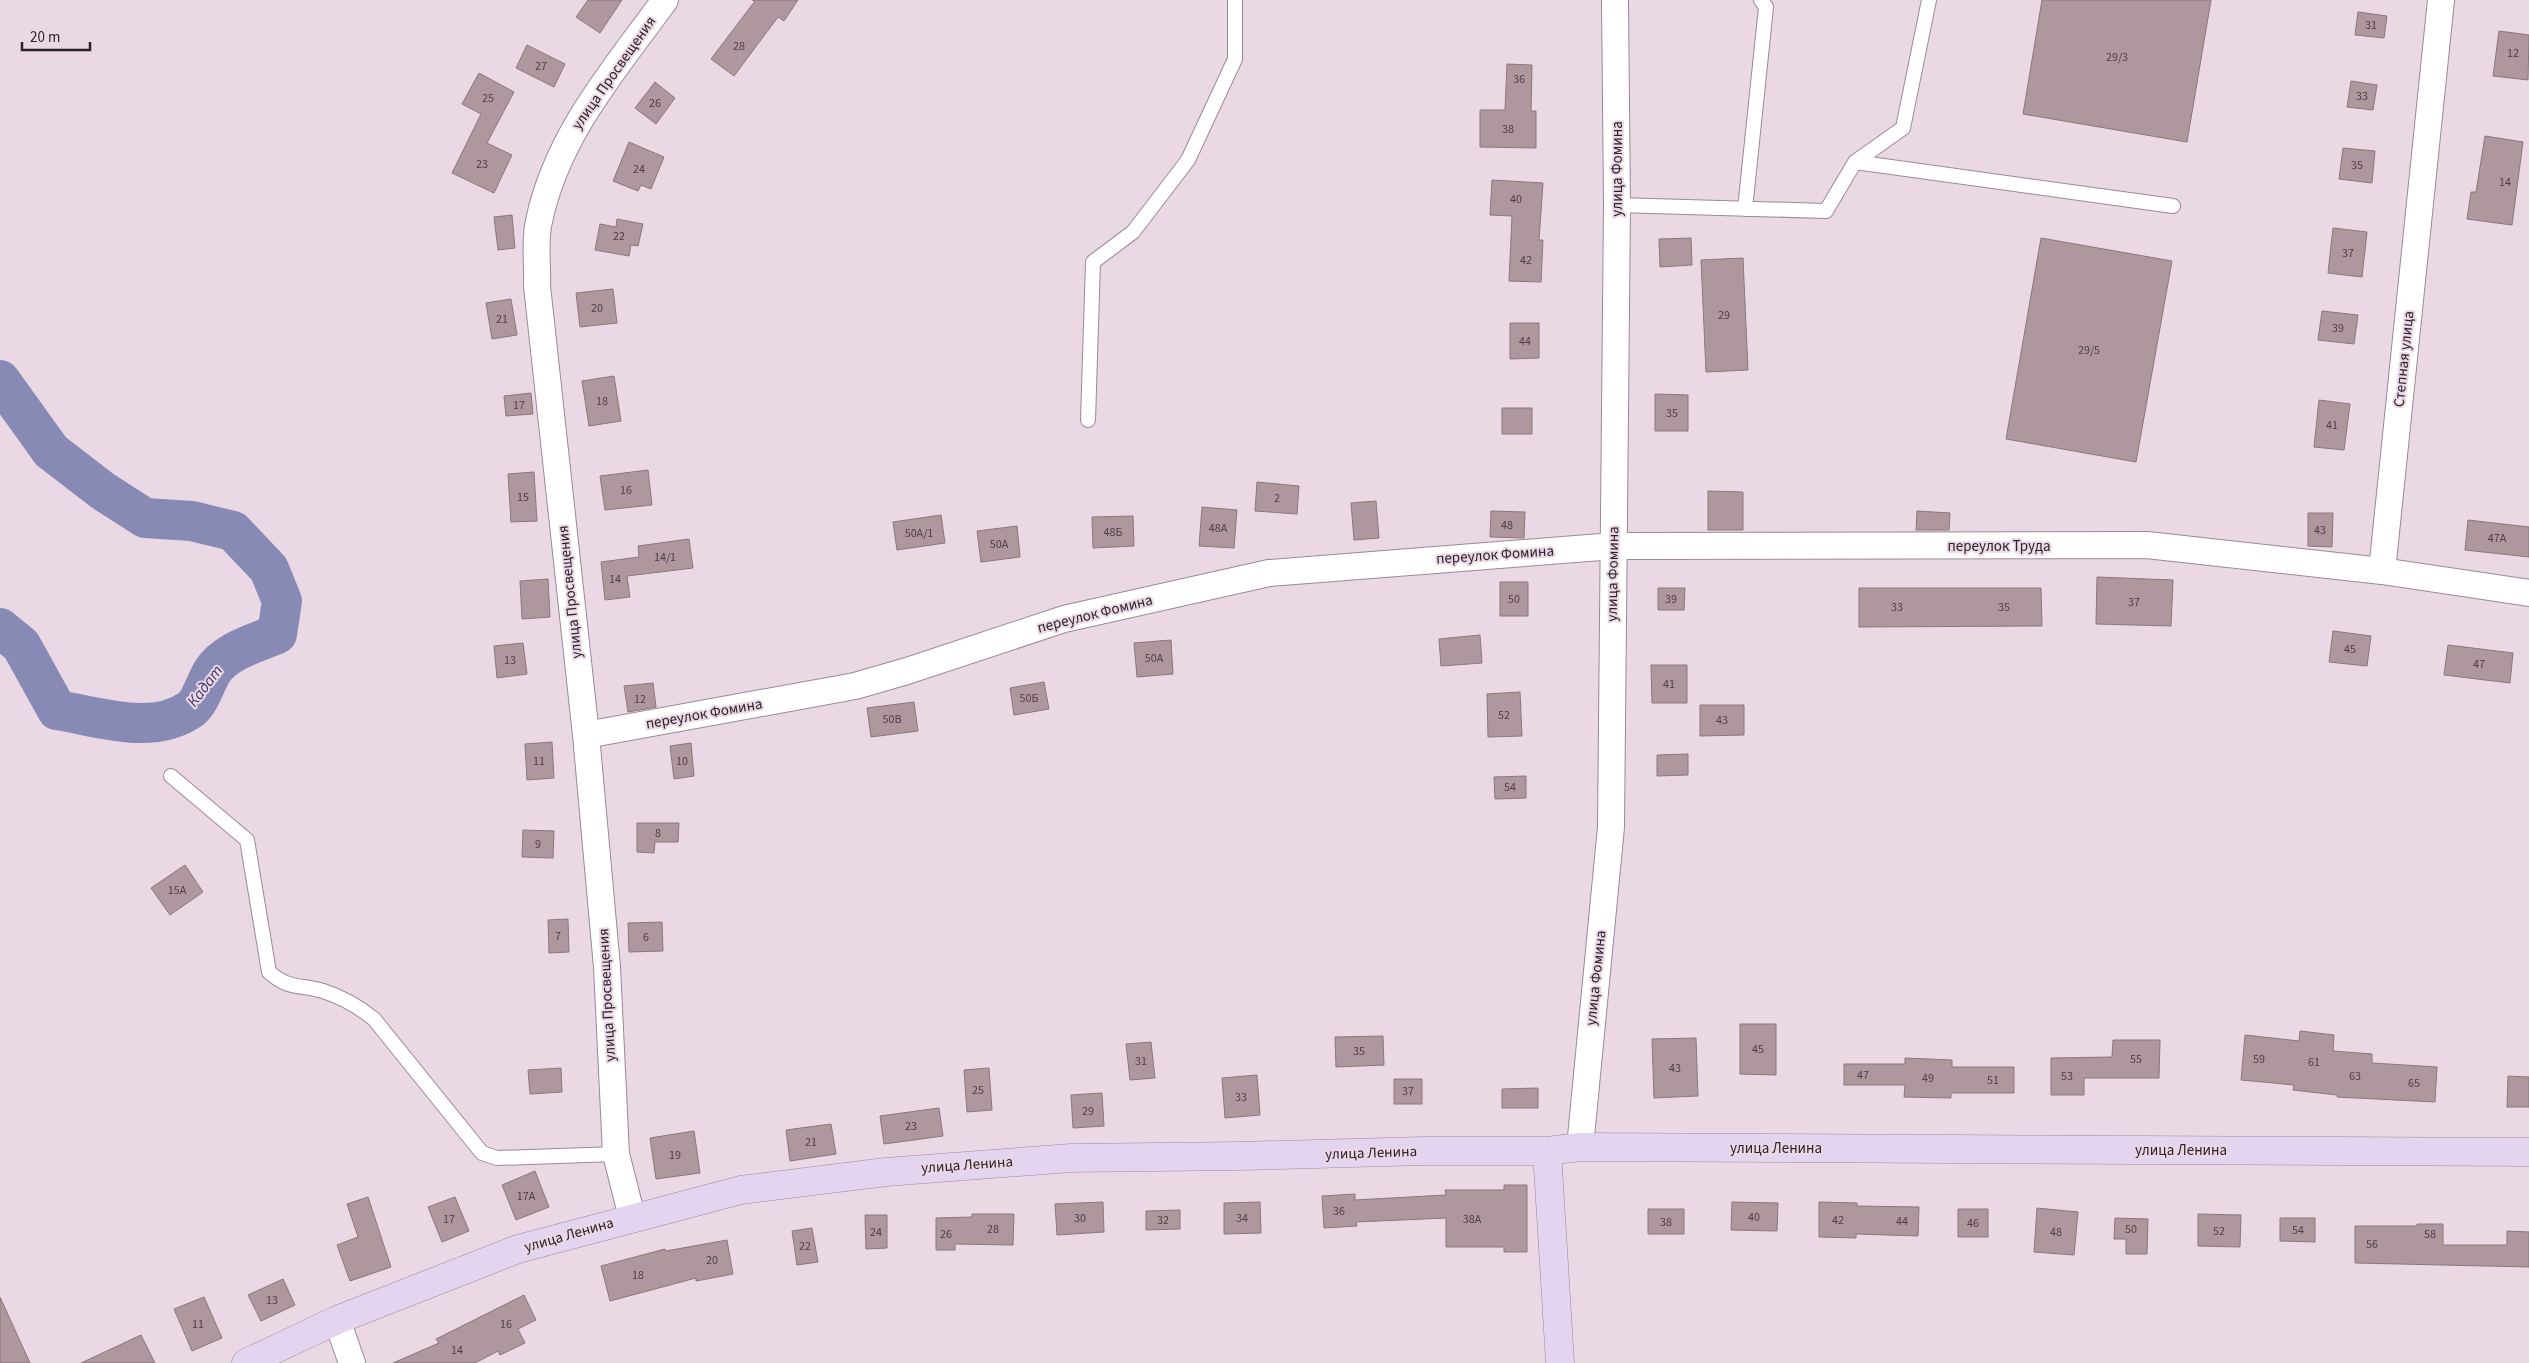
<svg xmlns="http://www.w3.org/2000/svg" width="2529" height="1363" font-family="'Source Sans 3',sans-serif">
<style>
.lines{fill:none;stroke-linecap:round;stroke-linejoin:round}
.river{stroke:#878ab5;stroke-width:40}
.building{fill:#af989d;stroke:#8b767a}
.lane-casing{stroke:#9b8996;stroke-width:16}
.street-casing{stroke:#9b8996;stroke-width:28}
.secondary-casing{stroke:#9b8996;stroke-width:29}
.lane{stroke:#fff;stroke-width:14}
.street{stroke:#fff;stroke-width:26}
.secondary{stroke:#e3d4f0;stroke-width:28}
.labels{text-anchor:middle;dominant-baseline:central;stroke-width:4;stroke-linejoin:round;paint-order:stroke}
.number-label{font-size:12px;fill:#4b4045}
.street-label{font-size:15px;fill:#2a2328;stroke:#ebd8e5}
.water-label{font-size:16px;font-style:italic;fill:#37366d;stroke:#ebd8e5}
</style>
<rect width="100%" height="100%" fill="#ebd8e5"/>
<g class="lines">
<path class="river" d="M0,380L51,451L103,491L145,518L192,521L233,531L269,569L282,601L277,634C256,643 225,651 212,672C206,682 200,702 191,709C153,736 100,717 57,710L21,645L0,628"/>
</g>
<path class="building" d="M588,0H622L600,33L576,17Z
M752,0H798L784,21L778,17L734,76L711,59L755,1Z
M2042,0H2211L2187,142L2023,114Z
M2358,12L2387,16L2384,38L2355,35Z
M2499,31L2529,35L2528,80L2493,76Z
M527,45L565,64L554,87L516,68Z
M1507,64L1532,65L1531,111H1536V148L1480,147V110H1505Z
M479,73L514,92L487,143L512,155L494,193L452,173L481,114L462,104Z
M2351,81L2377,85L2373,110L2347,107Z
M655,82L675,98L656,124L635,108Z
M2485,136L2523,142L2512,225L2467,219L2471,192H2476Z
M629,142L664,157L651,189L641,185L638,191L613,181Z
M2343,148L2375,151L2372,183L2339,179Z
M1492,180L1543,183L1539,240H1543L1541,282L1509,281L1512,216L1490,215Z
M512,215L515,248L498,250L494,217Z
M617,219L643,224L638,246L631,245L629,256L595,250L600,224L616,227Z
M2333,228L2367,232L2362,277L2328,273Z
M1691,238L1692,265L1660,267L1659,239Z
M2041,238L2172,261L2136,462L2006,439Z
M1743,258L1748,370L1706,372L1701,260Z
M613,289L617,323L580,327L576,293Z
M511,299L517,335L492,339L486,303Z
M2322,311L2358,315L2354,344L2318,340Z
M1510,323H1539V358L1510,359Z
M614,376L621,421L589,426L582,381Z
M531,393L533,414L506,416L504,396Z
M1655,394L1688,395V431H1655Z
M2319,400L2350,404L2344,450L2314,447Z
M1502,408H1532V434H1502Z
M648,470L652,505L605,510L600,476Z
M534,472L537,521L511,522L508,474Z
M1257,482L1299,486L1297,514L1255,511Z
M1708,491L1743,492V530H1708Z
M1376,501L1379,538L1354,540L1351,503Z
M1202,507L1237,510L1234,548L1199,546Z
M1491,511L1525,512L1524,538L1490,537Z
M1917,511L1950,513L1949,530H1916Z
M2308,513H2333L2332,547L2308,546Z
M941,515L945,543L897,550L893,522Z
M1133,516L1134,546L1093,548L1092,517Z
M2468,520L2529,527V557L2465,550Z
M1017,526L1020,557L981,562L977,531Z
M689,539L693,568L627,576L630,597L605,600L601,562L639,557L638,546Z
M2097,577L2173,580L2171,626L2096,624Z
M548,579L550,617L522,619L520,581Z
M1500,582H1528V616H1500Z
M1658,588H1685L1684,610H1658Z
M1859,588H2041L2042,626L1859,627Z
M2333,631L2371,636L2367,666L2329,662Z
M1480,635L1482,663L1441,666L1439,639Z
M1171,640L1173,674L1137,677L1134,643Z
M523,643L527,674L497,678L494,646Z
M2448,645L2513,653L2510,683L2444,675Z
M1651,665H1687V703H1652Z
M1044,682L1049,709L1014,715L1010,688Z
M653,683L656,707L628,712L624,686Z
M1520,692L1522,736L1488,737L1487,694Z
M914,702L918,731L871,737L867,708Z
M1700,705H1744V735L1700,736Z
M552,742L554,778L527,780L525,744Z
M691,743L694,776L674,779L670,746Z
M1688,754V775L1657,776V755Z
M1526,776V798L1495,799L1494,777Z
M637,823H679L678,842H655L654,853L637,852Z
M523,830L554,831L553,858L522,857Z
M185,865L203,892L170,915L151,888Z
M568,919L569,952L549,953L548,920Z
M662,922L663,951L629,952L628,923Z
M1740,1024H1776V1075L1740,1074Z
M2300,1031L2334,1035L2333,1051L2372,1054V1063L2437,1067L2435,1102L2337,1097V1095L2293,1090L2294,1085L2241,1080L2245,1035L2299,1041Z
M1383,1036L1384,1065L1336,1067L1335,1037Z
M1696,1038L1698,1096L1654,1098L1652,1039Z
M2113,1040H2160L2159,1078H2084V1095H2051V1058L2112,1057Z
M1151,1042L1155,1078L1130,1080L1126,1044Z
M1905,1058L1952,1060V1067H2014V1093H1951V1098L1904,1097L1905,1085H1844V1064H1905Z
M561,1068L562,1092L530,1094L528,1070Z
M989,1068L992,1110L967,1112L964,1070Z
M1257,1075L1260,1115L1225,1118L1222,1078Z
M2508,1076L2529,1077V1107H2507Z
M1394,1079H1422V1104H1394Z
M1538,1088V1108H1502V1089Z
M1102,1093L1104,1126L1073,1128L1071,1095Z
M939,1108L943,1136L884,1144L880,1116Z
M831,1124L836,1154L790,1161L786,1130Z
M694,1131L700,1173L656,1179L650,1138Z
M535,1171L549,1207L516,1220L502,1185Z
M1504,1185H1527V1252H1504V1247H1446V1218L1356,1222L1357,1226L1324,1228L1322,1196L1355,1194V1200L1446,1195L1445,1190H1504Z
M368,1197L391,1267L350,1281L337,1245L358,1237L347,1204Z
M455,1197L469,1231L442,1242L428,1207Z
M1103,1202L1104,1232L1057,1235L1055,1204Z
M1260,1202L1261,1233L1224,1234V1203Z
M1732,1202L1778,1203L1777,1231L1731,1230Z
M1819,1202L1857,1203V1206L1919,1207L1918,1236L1856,1234V1238L1819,1237Z
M2037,1208L2078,1212L2074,1255L2034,1252Z
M1648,1209H1684V1234H1648Z
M1958,1209H1988V1237H1958Z
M1180,1210V1229L1146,1230V1211Z
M972,1214H1014L1013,1245L955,1244V1250H936V1218L972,1217Z
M2198,1214L2241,1215L2240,1247L2198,1246Z
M865,1215H887V1248L866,1249Z
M2115,1218L2148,1219L2147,1254H2126V1239H2114Z
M2280,1218H2315V1242L2280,1241Z
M2417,1224H2443V1245H2507V1231L2529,1232V1267L2355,1263V1226H2417Z
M812,1228L818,1262L797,1265L792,1231Z
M727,1240L733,1274L696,1281V1278L610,1301L601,1266L665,1249L666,1251Z
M283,1279L295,1305L261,1321L248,1295Z
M524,1295L536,1320L518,1329L525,1343L500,1355L498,1351L475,1363H393L439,1343L436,1339Z
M0,1297L30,1363H0Z
M204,1297L222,1338L192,1351L174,1309Z
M141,1335L155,1363H81Z"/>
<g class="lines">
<defs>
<path id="lane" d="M1855,162L2173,206
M1617,205L1826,211L1855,162L1903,128L1929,0
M1745,209L1766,7L1761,0
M1088,420L1093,262L1133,232L1188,160L1235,59V0
M171,776L247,840L269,972C289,990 300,984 323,991C342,997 359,1007 374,1019L482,1153L497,1158L616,1154"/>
<path id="street" d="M2441,0L2382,571L2529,593
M586,735L855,686L907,671L1064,619L1269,573L1614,546L2147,545L2382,571
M1580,1147L1611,827L1617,205L1615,0
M632,1217L616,1154L607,967L586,735L537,286C538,265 534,241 539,221C557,135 615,69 665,0
M337,1320L352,1363"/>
<path id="secondary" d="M1547,1151L1560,1363
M246,1363L337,1320L518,1249L741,1190L886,1172L1071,1158L1240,1156L1423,1151H1547L1580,1147L2529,1152"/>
</defs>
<use href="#lane" class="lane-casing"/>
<use href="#street" class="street-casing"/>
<use href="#secondary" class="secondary-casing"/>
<use href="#lane" class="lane"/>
<use href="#street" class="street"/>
<use href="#secondary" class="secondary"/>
</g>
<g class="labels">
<g class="number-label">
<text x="2371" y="25">31</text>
<text x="739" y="46">28</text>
<text x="2513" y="53">12</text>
<text x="2117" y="57">29/3</text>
<text x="541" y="66">27</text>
<text x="1519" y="79">36</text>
<text x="2362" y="96">33</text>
<text x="488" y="98">25</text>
<text x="655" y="103">26</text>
<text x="1508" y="129">38</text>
<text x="482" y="164">23</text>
<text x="2357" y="165">35</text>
<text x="639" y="169">24</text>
<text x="2505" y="182">14</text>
<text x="1516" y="199">40</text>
<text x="619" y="236">22</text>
<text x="2348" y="253">37</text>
<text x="1526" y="260">42</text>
<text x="597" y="308">20</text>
<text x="1724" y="315">29</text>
<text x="502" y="319">21</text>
<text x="2338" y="328">39</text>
<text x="1525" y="341">44</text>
<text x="2089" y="350">29/5</text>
<text x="602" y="401">18</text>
<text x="519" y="405">17</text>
<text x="1672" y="413">35</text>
<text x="2332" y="425">41</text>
<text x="626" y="490">16</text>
<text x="523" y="497">15</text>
<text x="1277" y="498">2</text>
<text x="1507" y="525">48</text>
<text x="1218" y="528">48А</text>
<text x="2320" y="530">43</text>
<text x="1113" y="532">48Б</text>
<text x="919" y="533">50А/1</text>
<text x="2497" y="538">47А</text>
<text x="999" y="544">50А</text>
<text x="665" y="557">14/1</text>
<text x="615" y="579">14</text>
<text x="1514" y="599">50</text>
<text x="1671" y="599">39</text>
<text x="2134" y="602">37</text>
<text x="1897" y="607">33</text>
<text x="2004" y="607">35</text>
<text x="2350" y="649">45</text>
<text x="1154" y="658">50А</text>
<text x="510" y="660">13</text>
<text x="2479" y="664">47</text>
<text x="1669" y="684">41</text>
<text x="1029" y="698">50Б</text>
<text x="640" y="699">12</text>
<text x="1504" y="715">52</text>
<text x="892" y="719">50В</text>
<text x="1722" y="720">43</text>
<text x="539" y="761">11</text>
<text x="682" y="761">10</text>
<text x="1510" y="787">54</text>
<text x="658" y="833">8</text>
<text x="538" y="844">9</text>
<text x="177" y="890">15А</text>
<text x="558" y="936">7</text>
<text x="646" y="937">6</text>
<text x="1758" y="1049">45</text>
<text x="1359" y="1051">35</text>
<text x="2136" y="1059">55</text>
<text x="2259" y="1059">59</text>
<text x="1141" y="1061">31</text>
<text x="2314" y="1062">61</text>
<text x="1675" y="1068">43</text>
<text x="1863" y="1075">47</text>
<text x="2067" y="1076">53</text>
<text x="2355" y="1076">63</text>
<text x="1928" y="1078">49</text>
<text x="1993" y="1080">51</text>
<text x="2414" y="1083">65</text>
<text x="978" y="1090">25</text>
<text x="1408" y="1091">37</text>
<text x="1241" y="1097">33</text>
<text x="1088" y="1111">29</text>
<text x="911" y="1126">23</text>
<text x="811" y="1142">21</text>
<text x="675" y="1155">19</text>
<text x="526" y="1196">17А</text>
<text x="1339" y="1211">36</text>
<text x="1754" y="1217">40</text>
<text x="1080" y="1218">30</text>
<text x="1242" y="1218">34</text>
<text x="449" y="1219">17</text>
<text x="1472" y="1219">38А</text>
<text x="1163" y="1220">32</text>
<text x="1838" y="1220">42</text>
<text x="1902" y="1221">44</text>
<text x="1666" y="1222">38</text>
<text x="1973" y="1223">46</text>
<text x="993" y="1229">28</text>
<text x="2131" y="1229">50</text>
<text x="2298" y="1230">54</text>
<text x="2219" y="1231">52</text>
<text x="876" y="1232">24</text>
<text x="2056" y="1232">48</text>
<text x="946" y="1234">26</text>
<text x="2430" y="1234">58</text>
<text x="2372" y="1244">56</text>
<text x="805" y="1246">22</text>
<text x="712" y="1260">20</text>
<text x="638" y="1275">18</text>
<text x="272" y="1300">13</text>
<text x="198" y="1324">11</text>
<text x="506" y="1324">16</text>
<text x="457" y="1350">14</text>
</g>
<g class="street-label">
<text transform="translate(614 73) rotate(-55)">улица Просвещения</text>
<text transform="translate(1617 169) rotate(-90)">улица Фомина</text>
<text transform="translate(2404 359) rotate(-84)">Степная улица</text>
<text x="1999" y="546">переулок Труда</text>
<text transform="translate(1495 555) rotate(-4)">переулок Фомина</text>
<text transform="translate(1613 574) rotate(-89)">улица Фомина</text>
<text transform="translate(570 592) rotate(-96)">улица Просвещения</text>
<text transform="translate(1095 614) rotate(-14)">переулок Фомина</text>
<text transform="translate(704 714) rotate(-10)">переулок Фомина</text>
<text transform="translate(1596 978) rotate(-84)">улица Фомина</text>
<text transform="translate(607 995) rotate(-93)">улица Просвещения</text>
<text x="1776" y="1148">улица Ленина</text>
<text x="2181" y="1150">улица Ленина</text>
<text transform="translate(1371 1153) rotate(-2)">улица Ленина</text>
<text transform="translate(967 1165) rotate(-4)">улица Ленина</text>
<text transform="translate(569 1235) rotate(-16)">улица Ленина</text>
</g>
<g class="water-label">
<text transform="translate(205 686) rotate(-53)">Кадат</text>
</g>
</g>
<path d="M22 42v8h68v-8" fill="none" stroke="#2a2328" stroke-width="2.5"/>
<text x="30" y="42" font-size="15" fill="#2a2328" stroke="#ebd8e5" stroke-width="4" paint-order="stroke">20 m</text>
</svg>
